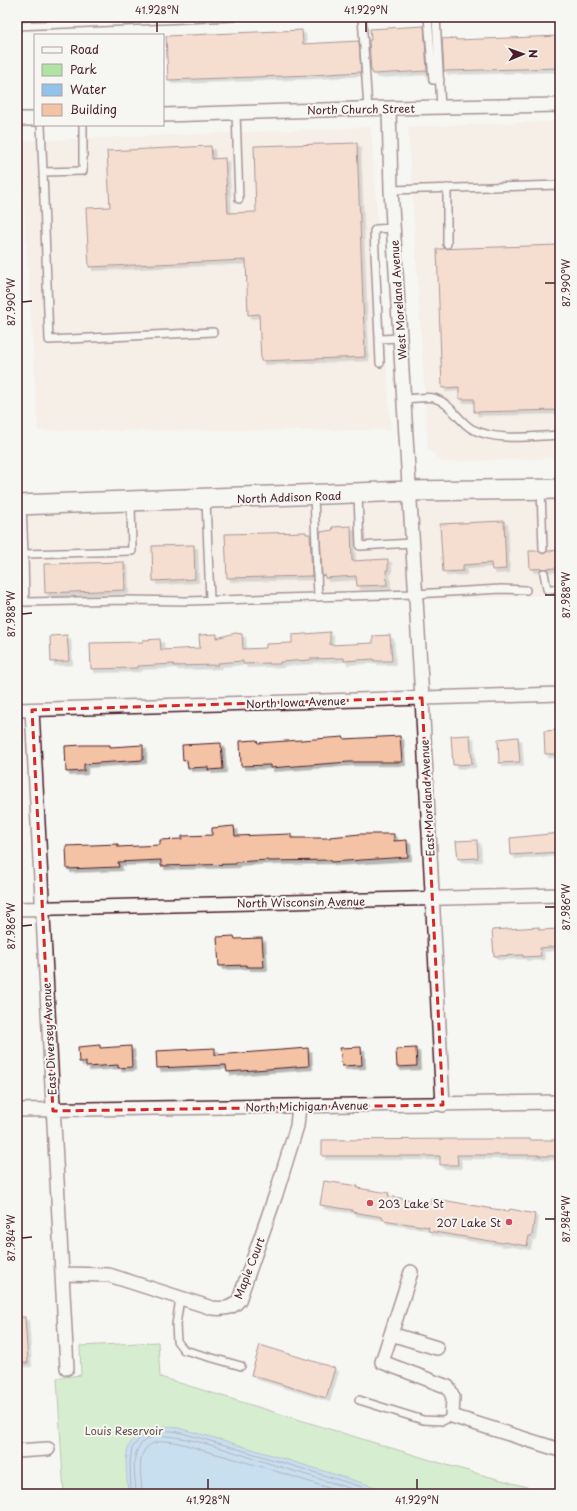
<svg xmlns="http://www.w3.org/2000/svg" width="577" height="1511" font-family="'Playpen Sans',sans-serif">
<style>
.built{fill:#f5e6db}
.green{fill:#afe4a5;stroke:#7c8268}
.water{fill:#91c3ed;stroke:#75819f}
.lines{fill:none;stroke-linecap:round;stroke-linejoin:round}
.shore{stroke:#666179;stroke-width:1}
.building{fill:#f4c2a4;stroke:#4a1f2b;filter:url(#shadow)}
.lane-casing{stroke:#4a1f2b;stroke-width:10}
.street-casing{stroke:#4a1f2b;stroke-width:16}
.secondary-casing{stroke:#4a1f2b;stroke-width:22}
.lane{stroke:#f6f6f2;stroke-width:7}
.street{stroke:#f6f6f2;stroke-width:13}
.secondary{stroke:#f6f6f2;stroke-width:19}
.marked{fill:none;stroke:#d62828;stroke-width:3;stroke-dasharray:8 5;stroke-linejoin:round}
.ticks{fill:none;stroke:#4a1f2b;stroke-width:1.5}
.poi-dot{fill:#d1495b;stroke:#f6f6f2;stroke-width:1.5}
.labels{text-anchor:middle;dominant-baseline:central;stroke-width:4;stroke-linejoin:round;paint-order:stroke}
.street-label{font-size:11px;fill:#4a1f2b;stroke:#f6f6f2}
.poi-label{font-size:11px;fill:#4a1f2b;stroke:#f6f6f2;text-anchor:start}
.park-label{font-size:11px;fill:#63504a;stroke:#f6f6f2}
.neatline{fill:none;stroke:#4a1f2b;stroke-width:1.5}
.ticks-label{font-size:10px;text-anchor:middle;fill:#4a1f2b}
</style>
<defs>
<filter id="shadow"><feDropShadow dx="3.5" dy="3.5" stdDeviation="0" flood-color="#0004"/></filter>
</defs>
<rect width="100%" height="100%" fill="#f6f6f2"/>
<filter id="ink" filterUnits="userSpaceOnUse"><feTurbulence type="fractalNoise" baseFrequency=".025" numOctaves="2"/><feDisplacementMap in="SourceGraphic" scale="8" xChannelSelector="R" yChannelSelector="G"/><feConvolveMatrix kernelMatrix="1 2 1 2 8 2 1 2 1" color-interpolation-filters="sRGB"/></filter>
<g filter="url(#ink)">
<path class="built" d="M560,121V458L442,462L428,449L408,127Z
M371,127L391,430L38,431L20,141Z
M560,496V595L419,600L17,608V516L404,503Z"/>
<path class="green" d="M158,1342L160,1377L450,1466L552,1494H64L57,1378L81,1375L80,1346Z"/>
<path class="water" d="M164,1426L178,1428L226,1441L398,1494H128C126,1457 118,1433 164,1426Z"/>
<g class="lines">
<path class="shore" d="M131,1494L130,1461L132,1448L141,1437L151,1432L164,1430L178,1432L225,1445L385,1494
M136,1494C136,1478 129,1454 143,1442C148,1437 160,1435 166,1436C192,1438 221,1448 246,1456C286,1469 327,1481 368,1494
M142,1494C142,1480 136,1458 147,1447C151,1443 158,1442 164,1441C177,1441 192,1447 205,1451C253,1463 300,1479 347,1494"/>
</g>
<path class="building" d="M424,26L427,71L373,74L372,71H371L369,40H371L370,29Z
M302,30L303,44L359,41L361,72L312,75L168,80L166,36Z
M560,36V68L444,71L442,39L456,38V40Z
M357,143L365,357L261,361L259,314L248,315L246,260L89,267L86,208L110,207L107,151L211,146L212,159L225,158L228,213L256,212L254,146Z
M560,245V410L474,412V399H459V387L442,388L437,249Z
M504,521L506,569L492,570L491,563L463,565V571L443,572L440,524Z
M351,526L352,561L388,559V570H386L387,585L357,586L356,576L325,578V575L322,576L320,532L333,530L332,527Z
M306,532V534H310L312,576L227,578L225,534Z
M194,545L195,579L153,581L152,546Z
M560,550V568L530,569L529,551H539L543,554L548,551Z
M124,562L125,590L45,593L44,564Z
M330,632V645L373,643V636L390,635L392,661H374V659L344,661V658L310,659V660L280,662V664H269V663L243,664V661L218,663V665L174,666V664L138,666V668L91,669L90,643L143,642V640L160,639L161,650L200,648L199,635L217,634V638L235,633L242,634L243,649L266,648V644L292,643V635Z
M67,635L69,661L51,662L50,636Z
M560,730V754H545L544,731Z
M470,735L472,764L453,765L451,736Z
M400,736L402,762H349L270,768V765L241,766L240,741L257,740L258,743L344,737V739Z
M518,737L520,762L499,763L498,739Z
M221,743L223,769L208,770V767L188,768L187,760L183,761L182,745Z
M83,745H110V747L143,745V760L84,764V771L66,772L65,746Z
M234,826L235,836L291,834V838H330V837L360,834H394V841L407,840L408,857L331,862V860L269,861V860L236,862V864L161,866V860L118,862L119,867L67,869L66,846L118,844V847L160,845V840L182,839V836L212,835V828Z
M560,833V852L511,855L510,838Z
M477,840L478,858L458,859L456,841Z
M539,927V930L560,929V946L540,948L541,956L523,957V955L494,956L492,930Z
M234,936L235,939L262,938L264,967H247L246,965L219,966L217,937Z
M100,1045V1048L131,1046L132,1067L118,1068V1065L86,1067V1062H79L78,1047Z
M361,1047L362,1065L342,1066L340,1048Z
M215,1048V1055L308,1048L309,1066L227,1072L226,1065L157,1068L156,1051Z
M416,1048L417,1066L397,1067L396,1049Z
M469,1139H530V1140H560V1156H539V1155H457L458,1165H440V1156H322V1140Z
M324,1181L358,1186L357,1188L389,1193L388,1196L430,1203L431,1198L487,1208L509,1211L510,1209L535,1214L532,1236H529L527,1246L504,1242L503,1243L428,1231L429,1227L383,1220V1217L352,1212V1210L320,1205Z
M17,1317H25L28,1363H17Z
M260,1345L335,1368L326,1398L251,1375Z"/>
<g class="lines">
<defs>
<path id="lane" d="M362,17L368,109
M428,17L433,80H440
M436,17L441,108
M17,26L233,17
M236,113L239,199
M41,125L43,172L83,171V125
M43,172L49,340L213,332
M447,188V244
M391,190L560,185
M393,228L376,229L374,231L379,339L400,338
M379,339L380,363
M404,399C412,399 427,396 434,398C451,403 458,421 472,429C498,442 532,436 560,435
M541,490L543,549
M358,495L360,546L412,543
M314,496L318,597
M206,500L210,600
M22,505L24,554L132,551L131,501
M24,554L25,602L126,600L187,601L415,594L501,589L526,590
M544,573L547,589H560
M180,1298L176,1325L177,1341L184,1350L241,1366
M359,1400L423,1420L443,1421L452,1416"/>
<path id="street" d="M389,108L391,190L422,698L443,1105
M163,115L389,108L560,105
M17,119H35
M17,710L560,694
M32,710L67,1368
M17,909L560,895
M17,1110L560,1102
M411,1272L382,1362L448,1387L453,1397L452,1416L560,1450
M62,1274L109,1275L212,1308C223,1309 232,1309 239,1300L276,1194L297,1126L299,1106
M391,1334L437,1348
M17,1451L48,1449"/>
<path id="secondary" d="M17,505L410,491L560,489"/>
</defs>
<use href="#lane" class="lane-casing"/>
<use href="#street" class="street-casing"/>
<use href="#secondary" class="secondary-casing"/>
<use href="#lane" class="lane"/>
<use href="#street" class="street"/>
<use href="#secondary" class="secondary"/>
</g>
</g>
<path d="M0 0H577V1511H0ZM422,698L443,1105L53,1111L32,710Z" fill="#f6f6f2" fill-opacity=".55" fill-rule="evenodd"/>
<path class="marked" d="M422,698L443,1105L53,1111L32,710Z"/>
<path class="ticks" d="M157,22V32M366,22V32M545,283H555M22,302L32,301M545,595H555M22,614L32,613M545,907H555M22,926L32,925M545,1219H555M22,1238L32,1237M208,1479V1489M417,1479V1489"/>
<g class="poi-dot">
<circle cx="370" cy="1203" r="4"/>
<circle cx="509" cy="1222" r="4"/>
</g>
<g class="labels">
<g class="street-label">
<text transform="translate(361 109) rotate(-1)">North Church Street</text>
<text transform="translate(398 300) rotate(-94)">West Moreland Avenue</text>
<text transform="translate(289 497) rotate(-2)">North Addison Road</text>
<text transform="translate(296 702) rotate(-2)">North Iowa Avenue</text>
<text transform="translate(427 798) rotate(-93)">East Moreland Avenue</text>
<text transform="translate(301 902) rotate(-1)">North Wisconsin Avenue</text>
<text transform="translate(49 1039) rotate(-93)">East Diversey Avenue</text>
<text transform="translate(307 1106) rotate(-1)">North Michigan Avenue</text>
<text transform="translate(249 1268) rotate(-69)">Maple Court</text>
</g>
<g class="poi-label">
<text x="378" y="1203">203 Lake St</text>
<text x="501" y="1222" text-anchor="end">207 Lake St</text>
</g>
<g class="park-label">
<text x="124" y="1430">Louis Reservoir</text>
</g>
</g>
<rect width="577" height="1511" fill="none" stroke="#f6f6f2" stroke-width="44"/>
<rect x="34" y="34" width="130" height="92" fill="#f6f6f2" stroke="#b1a0a2"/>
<rect x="42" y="47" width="20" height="6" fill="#f6f6f2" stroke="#b1a0a2"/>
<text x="70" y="54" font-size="12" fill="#4a1f2b">Road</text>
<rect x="42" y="64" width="20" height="12" fill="#afe4a5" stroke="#b1a0a2"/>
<text x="70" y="74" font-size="12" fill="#4a1f2b">Park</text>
<rect x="42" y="84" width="20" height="12" fill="#91c3ed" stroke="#b1a0a2"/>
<text x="70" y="94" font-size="12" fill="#4a1f2b">Water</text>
<rect x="42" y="104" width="20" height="12" fill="#f4c2a4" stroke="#b1a0a2"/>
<text x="70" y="114" font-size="12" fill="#4a1f2b">Building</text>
<g transform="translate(523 54) rotate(88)" stroke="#f6f6f2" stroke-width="3" paint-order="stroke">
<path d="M0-3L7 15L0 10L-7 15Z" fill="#4a1f2b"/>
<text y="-6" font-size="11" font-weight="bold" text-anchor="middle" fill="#4a1f2b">N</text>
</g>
<rect x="22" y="22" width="533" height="1467" class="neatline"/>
<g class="ticks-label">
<text x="157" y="14">41.928°N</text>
<text x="366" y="14">41.929°N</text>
<text transform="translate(566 283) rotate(-90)" y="4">87.990°W</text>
<text transform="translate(11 302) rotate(-90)" y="4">87.990°W</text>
<text transform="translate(566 595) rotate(-90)" y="4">87.988°W</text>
<text transform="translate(11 614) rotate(-90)" y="4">87.988°W</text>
<text transform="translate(566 907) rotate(-90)" y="4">87.986°W</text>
<text transform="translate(11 926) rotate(-90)" y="4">87.986°W</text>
<text transform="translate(566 1219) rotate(-90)" y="4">87.984°W</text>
<text transform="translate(11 1238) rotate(-90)" y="4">87.984°W</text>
<text x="208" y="1504">41.928°N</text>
<text x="417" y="1504">41.929°N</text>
</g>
</svg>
